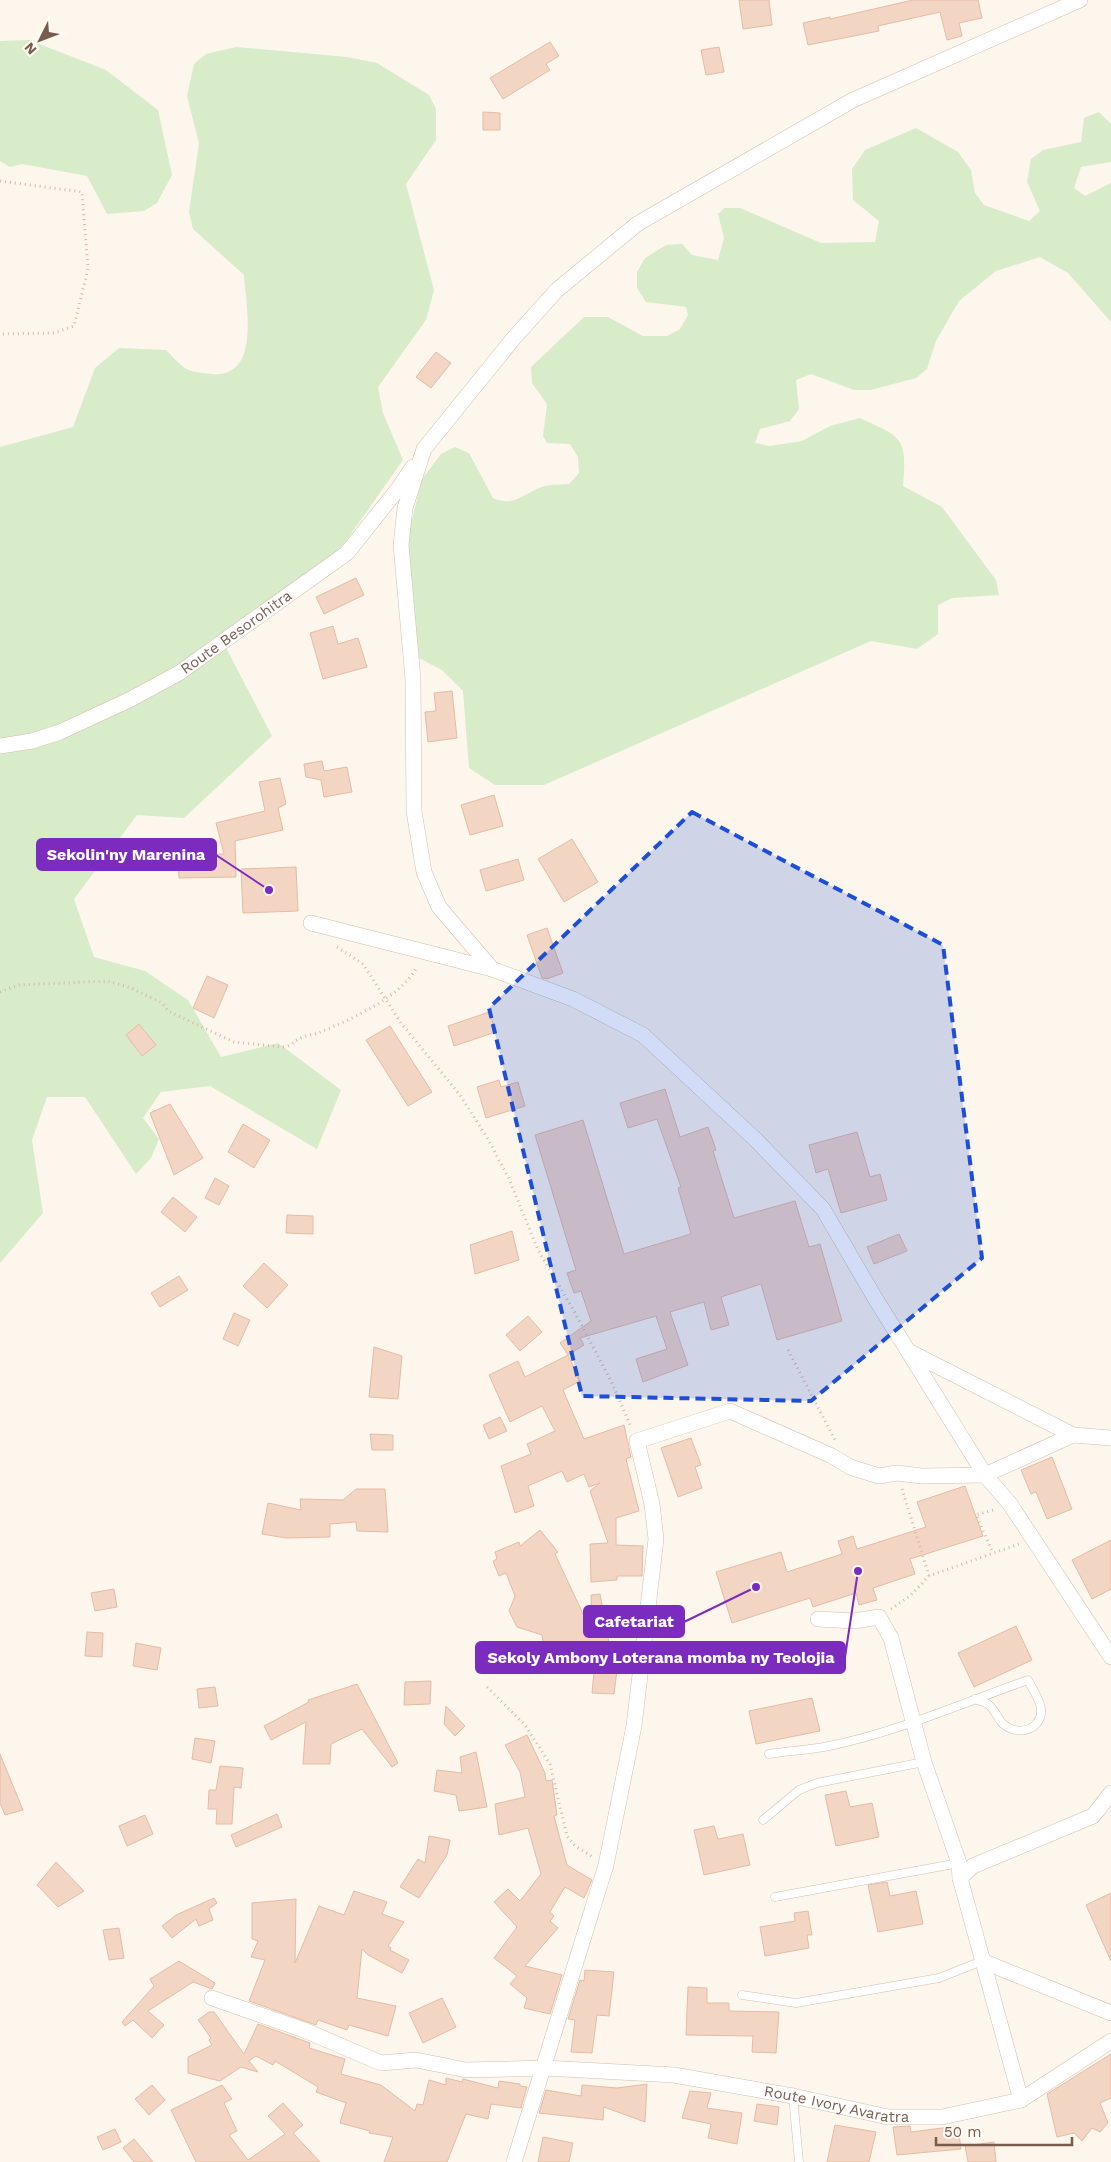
<svg xmlns="http://www.w3.org/2000/svg" width="1111" height="2162" font-family="'Work Sans',sans-serif">
<style>
.green{fill:#d8ecc9}
.building{fill:#f3d5c3;stroke:#e6bba3}
.lines{fill:none;stroke-linecap:round;stroke-linejoin:round}
.lane-casing{stroke:#d1beb0;stroke-width:9}
.street-casing{stroke:#d1beb0;stroke-width:16}
.path{stroke:#d9b8a5;stroke-width:3;stroke-dasharray:1 4;stroke-linecap:butt}
.lane{stroke:#fff;stroke-width:8}
.street{stroke:#fff;stroke-width:15}
.marked{fill:#1d4ed8;fill-opacity:0.2;stroke:#1d4ed8;stroke-width:4;stroke-dasharray:10 6;stroke-linejoin:round}
.labels{text-anchor:middle;dominant-baseline:central;stroke-width:4;stroke-linejoin:round;paint-order:stroke}
.street-label{font-size:15px;fill:#7a5c4d;stroke:#fffaf3}
.leader{fill:none;stroke:#7b2cbf;stroke-width:2}
.callout-dot{fill:#7b2cbf;stroke:#fffaf3;stroke-width:2}
.callout{fill:#7b2cbf;stroke:#7b2cbf;stroke-width:2}
.callout-label{font-size:16px;text-anchor:middle;font-weight:bold;fill:#fff}
</style>
<rect width="100%" height="100%" fill="#fdf6ec"/>
<path class="green" d="M29,40L106,70L158,110L172,175L157,203L144,211L107,214L87,176L22,164L10,167L0,161V41Z
M236,47L347,57L377,63L429,95L436,109V140L406,184L434,290L426,320L378,387L383,413L403,460L344,544L298,587L223,642L272,736L184,818L137,815L74,899L94,957L145,971L188,1000L221,1057L278,1043L341,1090L317,1149L210,1086L161,1092L143,1118L159,1139L151,1158L136,1174L85,1097H47L32,1140L43,1213L0,1263V447L73,427L95,368L119,348L166,350C186,370 183,371 212,374C261,379 246,305 244,275L193,229L189,212L199,143L187,96L194,64L206,54Z
M1099,112L1111,124V162L1081,167L1074,188L1085,196L1111,183V322L1068,273L1040,257L996,271L959,301L936,341L927,369L916,378L871,390H854L811,374L796,380L799,409L790,421L760,429L755,443L770,446L802,441L830,426L860,418C903,438 907,437 903,486L942,507L996,580L999,595L952,598L938,605V634L917,649L871,641L544,785H495L469,768L463,691L442,670L407,652L405,548L422,479L441,454L455,447L469,453L493,498C517,508 523,492 545,486C552,484 561,485 569,484L579,473L578,457L570,444L547,443L543,436L547,404L532,383L531,367L584,317H608L643,336H667L680,329L688,315L686,307L646,302L637,288V272L645,258L666,245L682,244L692,255L718,260L724,238L718,214L724,208H740L821,243L875,242L879,221L853,200L852,169L865,150L916,128L958,152L971,170L975,193L984,205L1029,221L1040,211L1027,182L1031,159L1043,150L1081,142L1084,118Z"/>
<path class="building" d="M739,0H769L772,25L743,29Z
M913,0H978L982,18L959,23L962,36L947,40L940,12L878,26L879,31L808,45L803,23L830,17V19Z
M550,42L559,56L546,64L550,70L503,99L490,78Z
M719,47L724,72L706,75L701,50Z
M483,112L500,113V130H483Z
M436,352L451,363L431,388L416,377Z
M356,578L364,595L324,614L316,597Z
M333,626L338,644L358,638L367,667L323,679L310,633Z
M452,691L457,738L428,742L425,712L436,711L434,693Z
M322,761L324,771L347,767L352,792L324,797L321,780L306,777L304,764Z
M280,778L286,804L278,808L283,830L235,841L236,877L179,878L178,855L224,854L216,823L265,811L259,782Z
M494,795L503,826L470,835L461,805Z
M572,839L598,882L564,902L538,859Z
M518,859L524,880L486,891L480,870Z
M296,867L298,911L243,913L241,869Z
M547,928L563,973L547,979L542,978L527,935Z
M207,976L228,985L214,1018L193,1008Z
M489,1012L496,1032L454,1046L448,1026Z
M139,1024L156,1045L142,1056L126,1035Z
M390,1026L432,1092L408,1106L366,1040Z
M499,1080L501,1087L518,1082L525,1106L486,1118L477,1087Z
M665,1089L680,1137L708,1127L716,1150L713,1151L734,1218L795,1201L809,1247L820,1244L842,1321L777,1340L761,1284L721,1297L729,1325L711,1330L704,1302L670,1312L688,1365L643,1382L636,1359L667,1349L656,1316L580,1338L584,1345L568,1355L560,1343L591,1321L581,1291L574,1293L567,1273L576,1270L535,1135L583,1120L624,1254L691,1234L678,1188L681,1187L657,1119L628,1128L620,1103Z
M170,1104L203,1158L174,1175L150,1113Z
M243,1124L270,1140L254,1168L228,1152Z
M857,1132L870,1177L880,1174L887,1200L841,1213L828,1169L816,1173L809,1145Z
M215,1178L229,1186L219,1205L205,1198Z
M173,1197L197,1217L185,1232L161,1212Z
M287,1215L313,1216V1234L286,1233Z
M512,1231L519,1260L475,1274L470,1245Z
M899,1234L907,1251L874,1264L867,1247Z
M264,1263L288,1285L267,1308L243,1286Z
M179,1276L188,1290L160,1307L151,1293Z
M234,1313L250,1320L238,1346L223,1339Z
M528,1316L542,1332L520,1351L506,1335Z
M374,1347L402,1356L398,1399L369,1397Z
M568,1355L580,1381L563,1390L584,1439L624,1425L631,1457L626,1459L639,1511L616,1518V1545L643,1546L642,1576H617V1580L591,1582L590,1544L608,1543L590,1491L600,1483L589,1487L584,1474L567,1482L562,1471L528,1486L534,1506L515,1513L501,1466L531,1454L527,1444L555,1431L542,1406L510,1422L489,1375L518,1361L525,1377Z
M500,1417L507,1431L489,1439L483,1425Z
M370,1434L393,1435V1450H372Z
M691,1438L701,1465L695,1467L702,1488L678,1497L661,1448Z
M1052,1457L1072,1509L1047,1519L1036,1492L1031,1494L1021,1470Z
M965,1486L983,1536L910,1559L915,1574L873,1588L877,1600L859,1605L856,1593L813,1607L810,1598L732,1623L716,1572L781,1552L787,1572L842,1554L838,1541L853,1536L857,1549L926,1527L917,1502Z
M356,1489H385L388,1532L357,1531L356,1522L330,1524V1537L286,1538L262,1534L268,1503L301,1510L300,1499L343,1500Z
M540,1530L558,1552L555,1554L592,1633L591,1595L600,1594L614,1670H617L614,1694L592,1693L596,1651L545,1658L542,1635L517,1627L509,1611L515,1596L506,1573L499,1576L493,1561L497,1559L495,1552L519,1542L520,1546Z
M1111,1540V1589L1092,1599L1072,1560Z
M114,1589L117,1607L95,1611L91,1593Z
M1016,1626L1032,1660L974,1687L958,1653Z
M87,1632L103,1633L102,1657L85,1656Z
M136,1643L161,1648L157,1670L133,1666Z
M431,1681L430,1704L404,1705L405,1682Z
M357,1684L398,1763L392,1767L362,1729L331,1744L330,1764H303L306,1722L271,1740L264,1726L309,1702L308,1700Z
M215,1687L218,1706L199,1708L197,1689Z
M812,1698L820,1731L756,1744L749,1711Z
M446,1706L465,1726L455,1736L444,1724Z
M527,1735L545,1773L546,1781L552,1780L557,1815L554,1816L567,1865L592,1880L584,1898L565,1887L550,1912L554,1916L550,1921L558,1928L525,1966L562,1975L550,2014L524,2008L527,1998L510,1984L517,1976L494,1958L517,1927L494,1902L508,1889L520,1901L541,1874L528,1828L499,1835L495,1804L525,1797L520,1772L505,1745Z
M195,1738L215,1741L211,1763L192,1759Z
M476,1752L487,1807L459,1811L456,1795L434,1791L437,1770L462,1773L460,1757Z
M0,1754L23,1810L5,1815L0,1803Z
M220,1766L243,1768L241,1788L234,1787L232,1824H216L217,1809H208L209,1790H216Z
M846,1791L850,1807L872,1803L879,1837L836,1846L825,1795Z
M277,1814L282,1827L236,1847L231,1835Z
M145,1815L153,1834L127,1846L119,1826Z
M714,1826L718,1839L743,1834L750,1865L704,1875L694,1830Z
M429,1836L450,1840L447,1855L419,1898L400,1887L418,1859L425,1863Z
M56,1862L84,1891L58,1907L37,1885Z
M887,1882L890,1896L916,1891L923,1924L878,1932L868,1885Z
M354,1891L387,1902L382,1914L404,1922L388,1946L391,1948L390,1950L409,1960L402,1973L368,1955L362,1949L357,1998L396,2006L388,2036L349,2025L347,2030L318,2020L316,2025L249,2001L265,1960L251,1957L258,1941L252,1939V1903L296,1899L295,1963L319,1906L344,1915Z
M1111,1893V1961L1086,1905Z
M214,1898L217,1903L209,1909L213,1920L199,1926L196,1919L172,1938L162,1926L176,1915Z
M808,1911L812,1935H807L809,1948L765,1956L760,1927L795,1921L794,1913Z
M119,1928L124,1958L109,1960L103,1930Z
M179,1961L215,1983L212,1989L193,1982L148,2011L164,2025L152,2038L133,2020L125,2026L122,2022L154,1986L150,1979Z
M585,1970L614,1972L609,2016L597,2015L592,2053L571,2052L575,2020L568,2019L580,1980L584,1981Z
M688,1987L707,1988V2003H729V2011L779,2012L776,2053L752,2052L753,2036L686,2035Z
M442,1998L456,2027L423,2043L409,2013Z
M209,2012H214L244,2054L258,2024L310,2043L309,2048L345,2059L341,2074L381,2085L415,2111L417,2104L423,2105L429,2080L446,2085V2078L462,2082L463,2079L498,2088L499,2081L520,2084V2086L527,2087L521,2108L491,2104L488,2119L466,2114L447,2162H384L393,2137L369,2133L370,2131L340,2123L346,2103L316,2092L318,2087L275,2061L273,2065L256,2056L249,2061L258,2072L241,2067L220,2081L188,2073V2057L212,2045L209,2040L211,2038L198,2020Z
M1111,2054V2098L1100,2103L1108,2123L1100,2132L1092,2128L1082,2141L1074,2133L1057,2137L1047,2094Z
M647,2084L645,2122L604,2107L603,2120L539,2113L546,2090L581,2096L582,2085L617,2088Z
M152,2085L165,2100L149,2115L135,2099Z
M222,2085L232,2099L224,2103L237,2131L229,2135L248,2160L285,2134L268,2116L283,2103L303,2125L293,2133L320,2162H196L171,2110Z
M690,2091L711,2093L707,2108L742,2113L737,2144L708,2138L711,2124L682,2118Z
M757,2104L779,2107L777,2125L754,2121Z
M835,2125L876,2132L869,2162H827Z
M910,2126L911,2132L958,2126L961,2149L897,2155L893,2127Z
M115,2129L121,2142L103,2150L97,2137Z
M543,2137L573,2143L569,2162H538Z
M134,2139L153,2162H134L123,2148Z
M994,2142L996,2162H968L965,2146Z"/>
<g class="lines">
<defs>
<path id="lane" d="M769,1754C789,1751 809,1750 829,1746C897,1732 963,1703 1028,1680C1034,1692 1048,1710 1037,1723C1028,1733 1014,1733 1003,1724C998,1719 995,1710 989,1705C986,1702 980,1701 975,1699
M763,1820L799,1790L817,1783L924,1762
M775,1897L959,1863
M742,1995L796,2003L939,1978L982,1961
M793,2096L799,2162"/>
<g id="street">
<path id="s1" d="M0,746L32,741L60,732L129,700L179,673L347,553L398,489L413,467"/>
<path d="M311,923L492,969L573,999L643,1035L755,1139L823,1209L875,1298L985,1475L1010,1504L1111,1657"/>
<path d="M492,969L439,907L424,872L414,811L413,679L401,545L405,508L424,449L513,339L557,290L637,224L853,100L1080,0"/>
<path d="M910,1352L1073,1435L1111,1438"/>
<path d="M818,1619L854,1621L879,1617L891,1638L924,1762L959,1863L960,1878L1021,2100"/>
<path d="M960,1878L973,1866L1093,1816L1111,1793"/>
<path d="M982,1961L1111,2013"/>
<path id="s2" d="M212,1998L304,2030L381,2063L416,2060L466,2070L545,2068L674,2075L793,2096L888,2117H942L1021,2100L1111,2041"/>
<path d="M514,2162L606,1865L634,1726L656,1539L652,1504L637,1441L730,1411L832,1456L850,1467L879,1476L897,1473L922,1476L985,1475L1073,1435"/>
</g>
</defs>
<use href="#lane" class="lane-casing"/>
<use href="#street" class="street-casing"/>
<path class="path" d="M0,181L82,192L88,269L74,326L54,333L0,334
M337,947L363,964L401,1023L460,1095L488,1139L509,1179L538,1250L574,1311L612,1383L631,1427
M0,992L18,985L108,981L131,988L162,1003L168,1011L234,1042L283,1047C292,1046 295,1040 303,1037C307,1035 313,1035 318,1033C350,1020 400,998 417,967
M788,1350L835,1440
M902,1489L929,1576
M993,1510L976,1515L993,1553
M891,1609L910,1596L929,1576L1019,1544
M487,1687L525,1725L550,1764L567,1836L575,1846L593,1857"/>
<use href="#lane" class="lane"/>
<use href="#street" class="street"/>
</g>
<path class="marked" d="M692,812L943,945L982,1258L811,1401L582,1396L489,1008Z"/>
<g class="labels">
<g class="street-label">
<text stroke="none"><textPath href="#s1" startOffset="265">Route Besorohitra</textPath></text>
<text stroke="none"><textPath href="#s2" startOffset="641">Route Ivory Avaratra</textPath></text>
</g>
</g>
<path class="leader" d="M269 890L216 855M756 1587L684 1622M858 1571L845 1657"/>
<g class="callout-dot">
<circle cx="269" cy="890" r="5"/>
<circle cx="756" cy="1587" r="5"/>
<circle cx="858" cy="1571" r="5"/>
</g>
<g class="callout">
<rect x="37" y="839" width="179" height="31" rx="5"/>
<rect x="584" y="1606" width="100" height="31" rx="5"/>
<rect x="476" y="1642" width="369" height="31" rx="5"/>
</g>
<g class="callout-label">
<text x="126" y="860">Sekolin'ny Marenina</text>
<text x="634" y="1627">Cafetariat</text>
<text x="661" y="1663">Sekoly Ambony Loterana momba ny Teolojia</text>
</g>
<g transform="translate(40 40) rotate(228)" stroke="#fffaf3" stroke-width="4" paint-order="stroke">
<path d="M0-4L9 19L0 12L-9 19Z" fill="#7a5c4d"/>
<text y="-8" font-size="14" font-weight="bold" text-anchor="middle" fill="#7a5c4d">N</text>
</g>
<path d="M936 2137v8h136v-8" fill="none" stroke="#7a5c4d" stroke-width="2.5"/>
<text x="944" y="2137" font-size="15" fill="#7a5c4d" stroke="#fffaf3" stroke-width="4" paint-order="stroke">50 m</text>
</svg>
